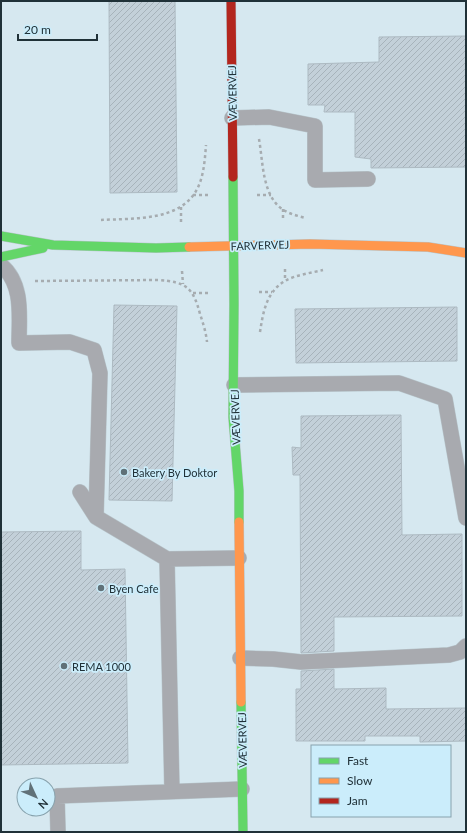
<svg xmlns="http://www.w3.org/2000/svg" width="467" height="833" font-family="Lato,sans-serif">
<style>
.building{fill:url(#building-hatch);stroke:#adbac2}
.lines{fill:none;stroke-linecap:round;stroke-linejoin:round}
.lane-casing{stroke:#b8c6cc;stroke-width:16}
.fast-casing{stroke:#b8c6cc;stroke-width:10}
.slow-casing{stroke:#b8c6cc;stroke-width:10}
.jam-casing{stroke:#b8c6cc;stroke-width:10}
.path{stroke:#a6acb0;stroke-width:2.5;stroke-dasharray:3 3;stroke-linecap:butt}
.lane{stroke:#a8aaaf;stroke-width:15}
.fast{stroke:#63d668;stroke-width:9}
.slow{stroke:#ff974d;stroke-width:9}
.jam{stroke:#b3261e;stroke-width:9}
.poi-dot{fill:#607178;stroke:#cbedfb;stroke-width:1.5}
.labels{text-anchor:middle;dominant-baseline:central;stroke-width:3.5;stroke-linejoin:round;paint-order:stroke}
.street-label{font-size:11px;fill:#203138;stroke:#cbedfb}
.poi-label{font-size:11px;fill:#203138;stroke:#cbedfb;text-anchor:start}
</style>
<defs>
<pattern id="building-hatch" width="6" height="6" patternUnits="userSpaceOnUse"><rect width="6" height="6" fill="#c3d0d9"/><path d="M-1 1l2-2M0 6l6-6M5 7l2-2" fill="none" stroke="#a7b3bb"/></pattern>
</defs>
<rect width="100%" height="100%" fill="#d6e8f0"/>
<path class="building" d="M109,1H175L177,192L110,193Z
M466,36V167L371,168V159L355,157V112H324L325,105H308V64L379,62V37Z
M114,305L177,306L172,501L109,500Z
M457,307V361L296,363L295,309Z
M401,415L402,535L462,534V616L334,617V651L301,653L300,475H293L292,447L301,448V416Z
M81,531V570L125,569L128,763L1,765V532Z
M334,669V689L386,688V709L466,708V741L420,742V736H365V741H296V689H301V671Z"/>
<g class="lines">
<defs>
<path id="lane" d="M232,118L269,117L315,126V180L368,179
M1,265C24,284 19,317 19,343L70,342L94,350L100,373L96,517
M234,385L399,383L445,399L466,518
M80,492L96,517L167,559
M240,658L273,659L301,662L449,655L460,652L466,646
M172,792L167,559L239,558
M58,832L57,796L242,789"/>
<path id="fast" d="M233,177L234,304L233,417L239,491V522
M1,236L53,245L156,248L189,247
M1,257L43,248
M241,702L243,832"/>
<path id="slow" d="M189,247L310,244L428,247L466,253
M239,522L241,702"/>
<path id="jam" d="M231,1L233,177"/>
</defs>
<use href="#lane" class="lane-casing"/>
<use href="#fast" class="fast-casing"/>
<use href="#slow" class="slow-casing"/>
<use href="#jam" class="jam-casing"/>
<path class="path" d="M259,139C263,161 262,195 282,209C289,214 298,216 306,218
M193,195H208
M257,195H271
M181,207V222
M283,209V220
M101,220C134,218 184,222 199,185C204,173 205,158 206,145
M285,269V281
M182,271L183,284
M35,281L158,280C186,282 193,287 200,314C203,323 206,332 207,342
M259,292H272
M193,293H210
M260,332C263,313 266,292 285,281C295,275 311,273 323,270"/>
<use href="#lane" class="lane"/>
<use href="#fast" class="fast"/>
<use href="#slow" class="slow"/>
<use href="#jam" class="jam"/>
</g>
<g class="poi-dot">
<circle cx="124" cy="472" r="4"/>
<circle cx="101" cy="588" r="4"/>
<circle cx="64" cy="666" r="4"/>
</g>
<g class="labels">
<g class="street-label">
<text transform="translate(232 93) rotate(-91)">VÆVERVEJ</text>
<text transform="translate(260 245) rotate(-2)">FARVERVEJ</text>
<text transform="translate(235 417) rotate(-92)">VÆVERVEJ</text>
<text transform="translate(242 740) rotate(-91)">VÆVERVEJ</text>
</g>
<g class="poi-label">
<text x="132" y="472">Bakery By Doktor</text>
<text x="109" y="588">Byen Cafe</text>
<text x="72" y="666">REMA 1000</text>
</g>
</g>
<rect width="467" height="833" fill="none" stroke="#203138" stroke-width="4"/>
<rect x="311" y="745" width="140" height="72" fill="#cbedfb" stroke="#87a2ad"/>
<rect x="319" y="758" width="20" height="6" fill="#63d668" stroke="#87a2ad"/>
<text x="347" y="765" font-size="12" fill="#203138">Fast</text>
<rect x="319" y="778" width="20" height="6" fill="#ff974d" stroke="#87a2ad"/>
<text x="347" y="785" font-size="12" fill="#203138">Slow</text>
<rect x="319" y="798" width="20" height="6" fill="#b3261e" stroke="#87a2ad"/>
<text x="347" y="805" font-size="12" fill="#203138">Jam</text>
<g transform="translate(36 797) rotate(134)"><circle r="19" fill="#cbedfb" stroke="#87a2ad"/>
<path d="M0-3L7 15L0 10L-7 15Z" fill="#607178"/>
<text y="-6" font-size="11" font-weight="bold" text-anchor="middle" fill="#203138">N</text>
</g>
<path d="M18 34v6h79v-6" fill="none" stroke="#203138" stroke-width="2"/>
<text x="24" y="34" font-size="12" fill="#203138" stroke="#cbedfb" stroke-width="3" paint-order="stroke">20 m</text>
</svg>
